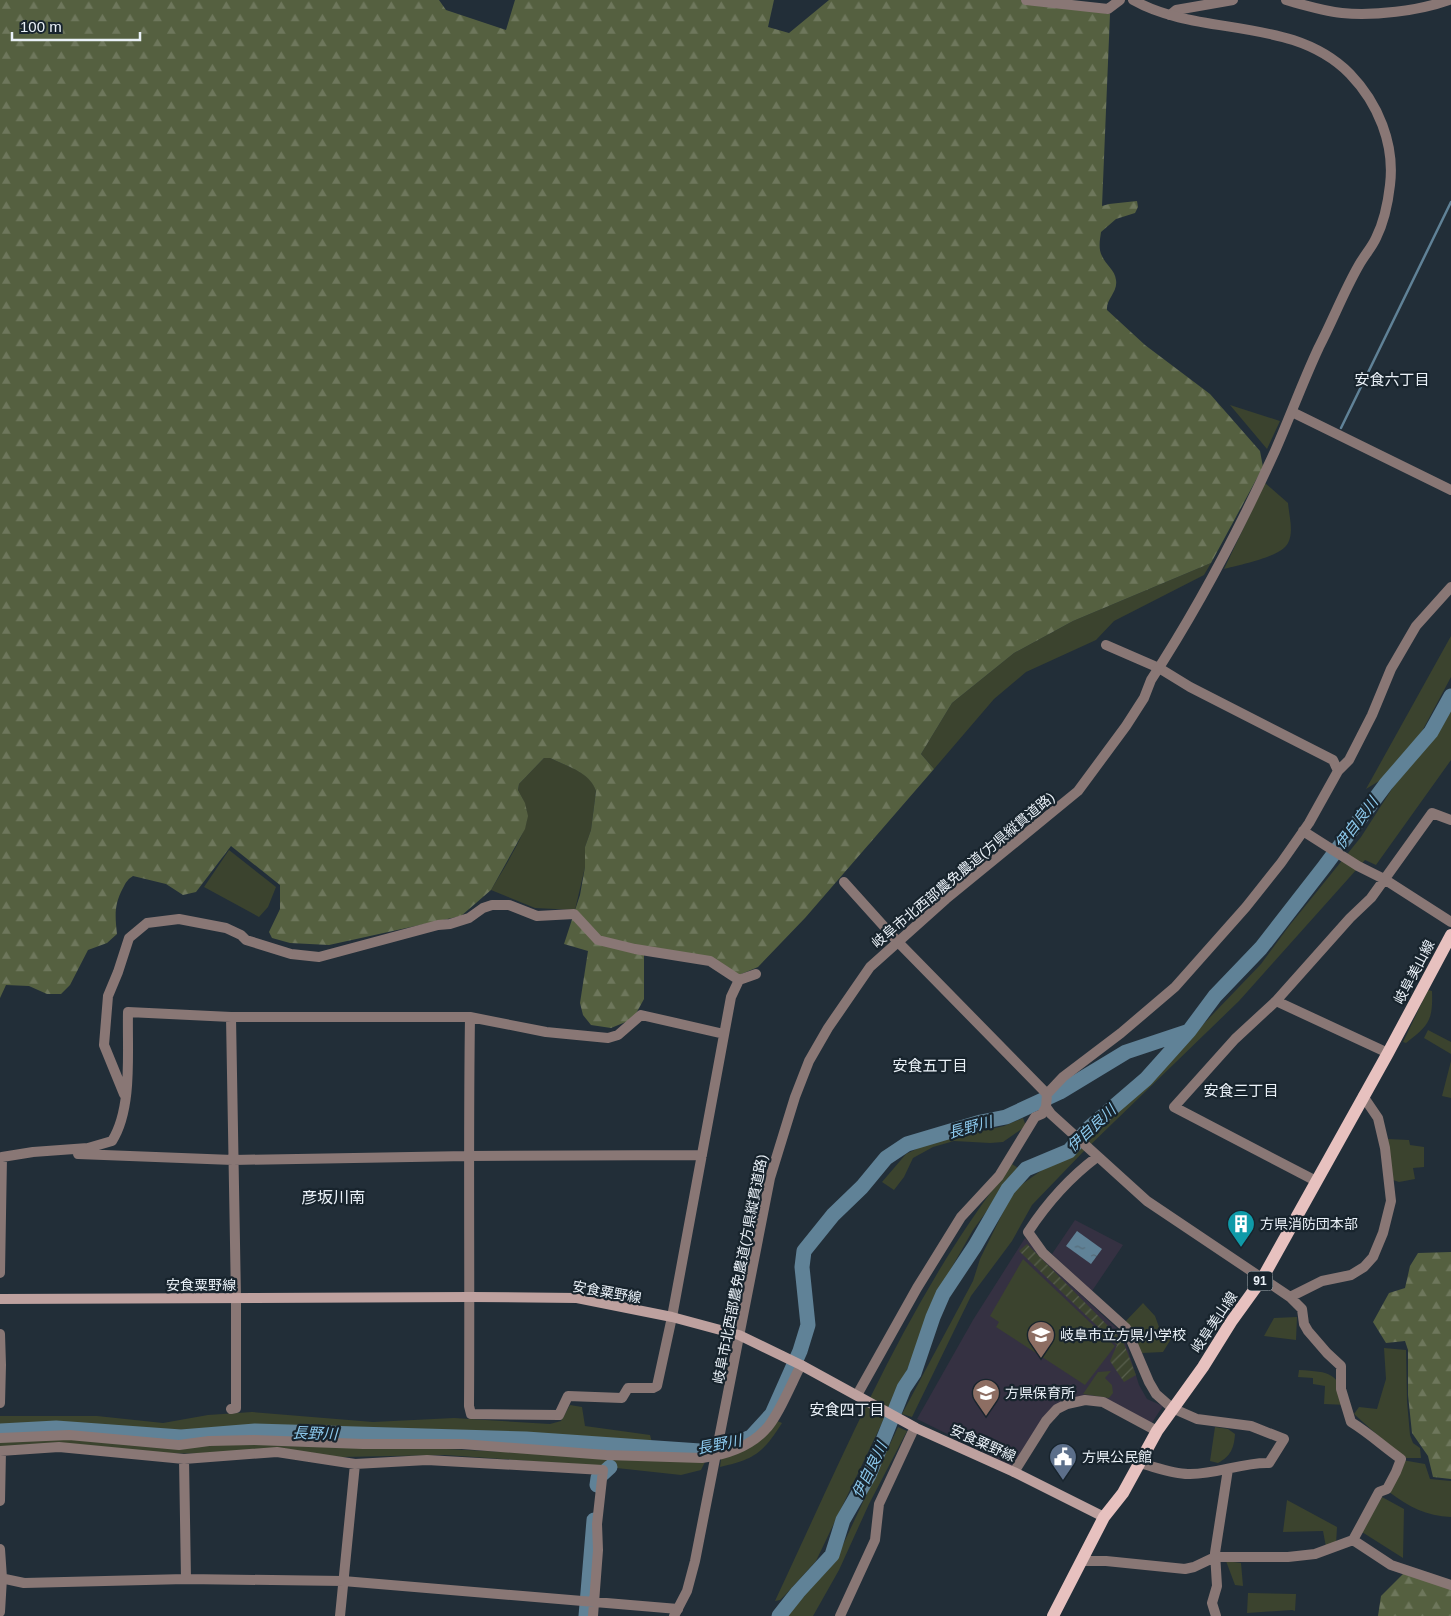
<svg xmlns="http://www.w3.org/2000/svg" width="1451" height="1616" font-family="Arial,'Noto Sans JP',sans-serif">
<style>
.education{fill:#353142}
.green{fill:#3b432e}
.forest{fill:url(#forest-firs)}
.garden{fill:url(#garden-furrows)}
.water{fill:url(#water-ripples)}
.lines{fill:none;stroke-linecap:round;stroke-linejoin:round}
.stream{stroke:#608297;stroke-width:2.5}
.river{stroke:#608297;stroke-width:15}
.minor{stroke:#897775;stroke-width:10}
.tertiary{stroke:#897775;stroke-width:10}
.secondary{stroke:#bea19f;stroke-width:10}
.primary{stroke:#e7c1bf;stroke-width:12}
.labels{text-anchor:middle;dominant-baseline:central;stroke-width:4.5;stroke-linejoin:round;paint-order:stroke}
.shield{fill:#18242d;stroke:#abb4bb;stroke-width:1}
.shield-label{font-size:12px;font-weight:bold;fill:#eaf1f8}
.street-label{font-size:14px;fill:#eaf1f8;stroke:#18242d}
.poi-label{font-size:14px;fill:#eaf1f8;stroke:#18242d;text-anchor:start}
.neighbourhood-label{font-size:15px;fill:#eaf1f8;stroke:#18242d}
.water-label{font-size:15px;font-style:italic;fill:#8cc9ed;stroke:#18242d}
.quarter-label{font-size:16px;fill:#eaf1f8;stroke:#18242d}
</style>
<defs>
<pattern id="forest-firs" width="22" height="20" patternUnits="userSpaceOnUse" patternTransform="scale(1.25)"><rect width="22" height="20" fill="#556040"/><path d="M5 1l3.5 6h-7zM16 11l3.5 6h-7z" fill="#6e775c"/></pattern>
<pattern id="garden-furrows" width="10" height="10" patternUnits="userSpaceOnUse" patternTransform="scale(1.25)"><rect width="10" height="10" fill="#3b432e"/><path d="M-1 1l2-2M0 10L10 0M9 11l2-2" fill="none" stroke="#585f4d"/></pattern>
<pattern id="water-ripples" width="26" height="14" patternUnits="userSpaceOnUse" patternTransform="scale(1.25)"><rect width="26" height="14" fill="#608297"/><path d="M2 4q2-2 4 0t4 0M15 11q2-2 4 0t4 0" fill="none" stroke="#566b78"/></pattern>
</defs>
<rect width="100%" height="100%" fill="#222e38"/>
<path class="education" d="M1075,1220L1123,1245L1092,1291L1052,1254Z
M1025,1238L1063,1278L1123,1334L1139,1385L1147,1399L1163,1406L1151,1424L1107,1399L1057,1404L1012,1466L917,1419L973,1320Z"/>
<path class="green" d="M1230,405L1280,421L1267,449Z
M1265,483L1288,503C1289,515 1294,532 1288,543C1282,557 1238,565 1224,569Z
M1211,563L1204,575L1114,621L1096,640L1026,672L994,699L934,769L921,754L952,703L1014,653L1073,621Z
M1451,636V677L1412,750L1384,778L1366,789Z
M1451,710V760L1376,865L1365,860L1239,1001L1083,1152L1032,1205L1012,1241L971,1296L912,1417L902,1414L973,1281L980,1259L1014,1190L1052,1163L1064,1158L1076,1147L1168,1061L1261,964L1289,926L1361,837L1397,781Z
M544,758H550C566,766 591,772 596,791L591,830L585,847V867L575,910L535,908L491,890C500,874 528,832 527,816C527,806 522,798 518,790L519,784Z
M229,850L276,887L268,907L259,917L204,887Z
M1428,990L1432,991C1433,1021 1429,1025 1406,1043L1403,1042Z
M1428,1030L1451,1042V1054L1424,1038Z
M1451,1061V1098L1442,1096Z
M1023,1118L1026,1126L1003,1142L990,1143L954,1141L933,1147L913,1158L904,1177L894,1190L882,1182L906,1154L939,1138L969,1134L1004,1126Z
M1387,1139L1409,1140L1410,1145L1424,1147V1167L1413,1168L1415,1179L1399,1182L1393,1180Z
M1012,1164L1018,1168L973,1230L948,1274L903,1379L816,1561L787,1593L780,1600L775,1601C845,1452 909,1295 1012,1164Z
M1023,1259L1115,1346L1085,1385L996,1327L999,1322L990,1316Z
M1143,1303L1155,1316L1159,1327L1171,1339L1163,1352L1142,1353L1125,1322Z
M1297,1317L1296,1340L1264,1336L1274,1318Z
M1384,1348L1406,1350L1407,1401L1410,1435L1413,1443L1420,1448L1421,1458H1403L1354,1414L1359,1407L1377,1409L1386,1379Z
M1299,1370C1331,1372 1338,1372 1347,1405L1324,1404L1325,1386L1313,1384V1378L1298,1377Z
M1111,1371L1105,1378L1112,1385L1113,1393L1109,1398L1083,1394L1098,1372Z
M570,1405L582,1407L585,1426L650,1435L653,1446L532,1438L251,1427L182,1433L83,1426L0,1428V1416H97L163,1423L208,1415L252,1412L373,1422L454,1418L550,1424L561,1421Z
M775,1420L782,1423C763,1453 755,1459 720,1467L721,1459Z
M898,1427L907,1431L869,1504L839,1570L813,1616H787L797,1597L827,1571L841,1549Z
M1215,1427L1228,1429L1235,1434C1234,1448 1231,1456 1218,1463L1210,1461Z
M68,1438L447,1449L705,1462L701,1470L681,1475L589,1465L445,1455L341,1457L287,1451L239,1454L147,1453L0,1447V1442Z
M1402,1460L1425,1464L1430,1479L1451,1481V1517C1426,1516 1409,1507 1389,1492Z
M1382,1497L1404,1509L1403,1558L1362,1532Z
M1287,1500L1337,1527L1336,1544L1326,1547L1323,1531L1283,1532Z
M1226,1561L1241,1563L1243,1586L1235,1585Z
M1248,1593L1296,1594L1295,1611L1292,1610L1247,1613Z"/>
<path class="forest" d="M0,0H439L446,10L506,30L515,0H774L768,27L789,33L829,0H1027L1110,14L1102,206L1109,204L1137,201L1138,207L1135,213L1116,219L1101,232C1100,240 1098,248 1102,256C1106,265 1115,270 1116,280C1118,292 1106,299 1107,310L1145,345L1210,394L1260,451L1263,467L1211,563L1073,621L1014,653L952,703L921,754L934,769L805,918L758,967L739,975L689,957L644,948V999L633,1019L611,1028L591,1025L583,1015L580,1003L588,951L564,944L580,895L585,867V847L591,830L596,791C590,772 566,766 550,758H544L519,784L518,790L525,803L528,816L525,829L491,890L461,916L329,945L290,943L272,938L269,932L280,909V885L231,846L196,892L183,895L166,884L133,876C128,879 126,882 123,888C114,905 115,915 117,934L107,943L88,950L70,985L61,994H47L29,986L6,985L0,998Z
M1451,1252V1479L1433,1477L1428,1456L1412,1433L1408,1395V1350L1405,1341L1386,1343L1373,1322L1389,1293L1405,1288L1410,1266L1418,1253Z
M1405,1572L1451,1589V1616H1378L1381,1596Z"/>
<path class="garden" d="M1027,1244L1123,1341L1136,1375L1124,1382L1110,1361L1117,1345L1019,1251Z"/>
<path class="water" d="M1077,1231L1102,1249L1091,1264L1066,1246Z"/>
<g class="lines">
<path class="stream" d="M1341,428L1451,202"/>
<path class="river" d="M0,1431L56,1428L181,1437L255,1431L526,1439L700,1451L737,1443L751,1437L772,1414L800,1351L808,1325L802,1267L804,1251L833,1215L862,1187L886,1158L907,1144L981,1122L1006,1117L1060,1092L1126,1052L1189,1031
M597,1485L598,1478L610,1467
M586,1616L594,1520
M779,1616L798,1592L832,1555L843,1520L869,1475L904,1388L914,1373L933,1317L943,1294L975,1246L1008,1189L1026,1169L1069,1151L1089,1128L1146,1079L1189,1031L1215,996L1261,948L1324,867L1386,784L1431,732L1451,696"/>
<path class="minor" d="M1026,0L1108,9L1120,0
M1286,0C1304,5 1323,11 1342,13C1374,16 1418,11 1449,0
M1170,15L1176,10L1233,0
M1292,412L1451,490
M1106,645L1159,668L1190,687L1333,760L1338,771
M1303,831L1358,866L1384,879L1451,922
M844,882L898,942L1047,1094
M1276,1001L1388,1053
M470,1017C468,1147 470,1276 469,1406L471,1414L559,1415L568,1396L622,1398L628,1388H653L657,1386L672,1317L731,997L739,980L756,974
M124,1094L104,1045L108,996L118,972L129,938L147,923L179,919L226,928L241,935L246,940L291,954L319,957L438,925L450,924L469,918L483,908L492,905H509L537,916L574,914L598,940L635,949L710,961L739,980
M1046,1107L1051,1114L1147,1201L1290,1297L1302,1309L1304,1324L1308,1331L1327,1353L1341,1366V1389L1351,1422C1369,1433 1384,1447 1401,1459L1396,1472L1387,1489L1379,1492L1353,1540L1315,1554L1288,1557H1215L1194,1567L1185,1569L1106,1561H1082
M78,1154L233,1160L468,1156L702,1155
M1097,1157C1069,1178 1047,1203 1028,1232L1043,1253L1126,1328L1149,1382L1156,1394L1172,1408L1197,1419L1251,1426L1284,1439L1269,1463C1242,1462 1216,1475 1188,1474C1173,1474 1155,1467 1139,1463
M1316,1181L1174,1107L1235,1039L1276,1001L1350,918L1371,898L1432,813L1451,820
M0,1273L2,1157L33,1152L88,1148L112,1141C133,1108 127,1051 128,1012L231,1017H470L546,1032L608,1038L618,1035L641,1015L724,1034
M1290,1297L1322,1281L1351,1275L1364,1267L1373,1257L1383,1233L1391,1201L1385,1148L1378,1118L1363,1096
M0,1334L1,1365L0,1403
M857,1395L917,1288L961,1217L999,1176L1035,1117L1042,1114L1046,1107L1047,1094L1063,1077L1121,1033L1175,987L1246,907L1281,863L1309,823L1338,771L1349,760L1372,715L1391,669L1416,626L1451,587
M231,1409L236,1408V1299L231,1017
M0,1438L69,1435L179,1445L209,1441L254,1440L363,1444H462L606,1455L702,1458C724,1455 749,1447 765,1430C778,1417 792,1382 801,1365
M0,1451L59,1447L184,1459L277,1452L355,1464L427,1460L603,1470L597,1524L598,1550L593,1616
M184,1459L186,1579
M1014,1472L1046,1421L1057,1409L1067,1404L1085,1400L1103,1402L1157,1431
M0,1501L1,1451
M1353,1540L1391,1565L1451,1585
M0,1549L2,1578L0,1612
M0,1578L24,1583L186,1579L343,1581L678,1609
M340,1616L355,1464
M840,1616L875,1540L879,1504L912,1433
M1216,1616L1212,1603L1217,1586L1215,1553L1228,1469"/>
<path class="tertiary" d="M674,1616L687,1591L695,1561L770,1178L795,1097L809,1061L828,1028L870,967L946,899L1078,791L1126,726L1144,698L1151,680C1198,608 1239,530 1275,451C1290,417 1303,381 1319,347C1333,320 1344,291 1359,265C1364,256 1372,247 1376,238C1384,222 1388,203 1390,185C1395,144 1378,103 1350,74C1292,15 1200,38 1133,0"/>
<path class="secondary" d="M0,1299L470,1297L577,1298L672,1317L739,1335L801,1365L916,1428L1014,1472L1104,1517"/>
<path class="primary" d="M1053,1616L1104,1517L1123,1493L1157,1431L1203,1367L1231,1322L1262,1279L1388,1053L1451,935"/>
</g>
<defs>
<symbol id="building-pin" viewBox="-11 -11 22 30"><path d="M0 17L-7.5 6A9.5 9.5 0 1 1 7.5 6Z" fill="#0f9aa8" stroke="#18242d"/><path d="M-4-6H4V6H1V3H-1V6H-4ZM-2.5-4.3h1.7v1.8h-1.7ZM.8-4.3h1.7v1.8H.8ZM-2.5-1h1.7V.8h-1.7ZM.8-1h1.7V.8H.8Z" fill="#fff"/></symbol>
<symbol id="school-pin" viewBox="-11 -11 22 30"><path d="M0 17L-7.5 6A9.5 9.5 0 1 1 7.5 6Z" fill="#8d6e63" stroke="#18242d"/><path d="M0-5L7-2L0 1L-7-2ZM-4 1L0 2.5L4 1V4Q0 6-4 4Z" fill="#fff"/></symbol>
<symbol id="civic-pin" viewBox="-11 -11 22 30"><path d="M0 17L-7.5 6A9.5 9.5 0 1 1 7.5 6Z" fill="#5c6f8a" stroke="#18242d"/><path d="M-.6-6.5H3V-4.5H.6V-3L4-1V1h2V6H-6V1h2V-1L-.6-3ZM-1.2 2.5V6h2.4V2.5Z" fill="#fff"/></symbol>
</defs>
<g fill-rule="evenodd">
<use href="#building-pin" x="1225" y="1208" width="32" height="43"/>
<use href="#school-pin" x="1025" y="1319" width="32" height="43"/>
<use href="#school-pin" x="970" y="1377" width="32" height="43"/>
<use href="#civic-pin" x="1047" y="1441" width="32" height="43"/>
</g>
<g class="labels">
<rect class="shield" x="1247.5" y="1271.5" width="25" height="19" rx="4"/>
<g class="shield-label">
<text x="1260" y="1281">91</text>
</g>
<g class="street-label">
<text transform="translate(963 870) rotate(-40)">岐阜市北西部農免農道(方県縦貫道路)</text>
<text transform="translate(1414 972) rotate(-62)">岐阜美山線</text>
<text transform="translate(740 1269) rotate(-79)">岐阜市北西部農免農道(方県縦貫道路)</text>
<text x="201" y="1285">安食粟野線</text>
<text transform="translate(607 1292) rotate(10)">安食粟野線</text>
<text transform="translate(1214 1322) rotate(-56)">岐阜美山線</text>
<text transform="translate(983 1443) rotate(24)">安食粟野線</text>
</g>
<g class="poi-label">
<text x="1260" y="1224">方県消防団本部</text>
<text x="1060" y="1335">岐阜市立方県小学校</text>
<text x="1005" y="1393">方県保育所</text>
<text x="1082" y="1457">方県公民館</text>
</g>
<g class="neighbourhood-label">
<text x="1392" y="379">安食六丁目</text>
<text x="930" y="1065">安食五丁目</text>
<text x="1241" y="1090">安食三丁目</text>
<text x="847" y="1409">安食四丁目</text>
</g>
<g class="water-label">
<text transform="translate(1356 823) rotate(-53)">伊自良川</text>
<text transform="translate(970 1127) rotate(-15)">長野川</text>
<text transform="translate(1091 1128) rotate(-43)">伊自良川</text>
<text transform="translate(315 1433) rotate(2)">長野川</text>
<text transform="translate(719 1444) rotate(-11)">長野川</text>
<text transform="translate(869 1470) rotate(-64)">伊自良川</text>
</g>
<g class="quarter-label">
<text x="333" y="1197">彦坂川南</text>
</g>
</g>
<path d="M12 32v8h128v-8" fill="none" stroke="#eaf1f8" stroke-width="2.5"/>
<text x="20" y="32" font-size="15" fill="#eaf1f8" stroke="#18242d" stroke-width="4" paint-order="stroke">100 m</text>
</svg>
